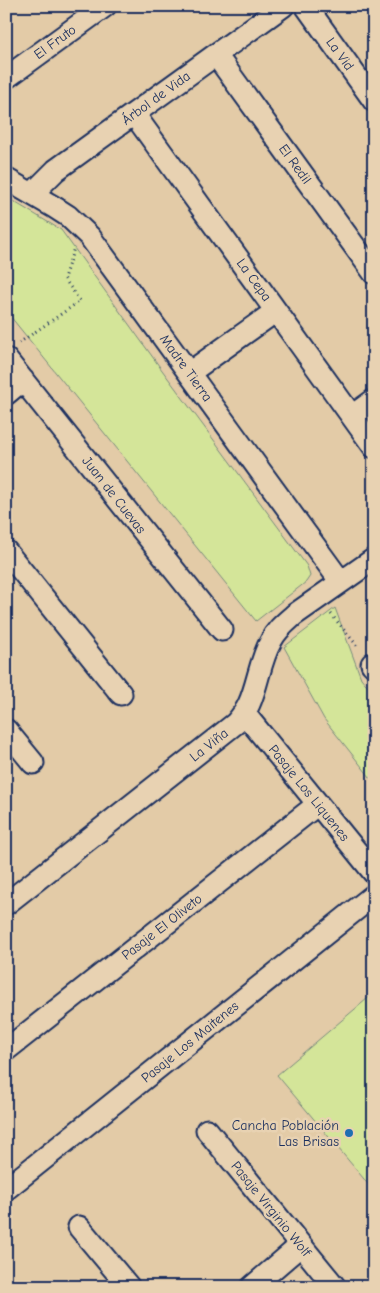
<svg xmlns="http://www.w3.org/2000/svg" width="380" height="1293" font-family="'Comic Neue',sans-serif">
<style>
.green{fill:#d4e599;stroke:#788a7c}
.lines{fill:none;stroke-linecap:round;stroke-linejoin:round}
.minor-casing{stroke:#1b2f5e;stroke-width:25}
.path{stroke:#1b2f5e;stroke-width:3;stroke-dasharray:1 4;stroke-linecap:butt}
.minor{stroke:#e8d2b2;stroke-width:21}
.poi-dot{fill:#1f6fb2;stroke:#e8d2b2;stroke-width:2}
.labels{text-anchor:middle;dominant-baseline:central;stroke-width:5;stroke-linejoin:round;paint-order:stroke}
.street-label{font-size:14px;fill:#1b2f5e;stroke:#e8d2b2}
.poi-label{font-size:14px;fill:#1b2f5e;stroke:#e8d2b2;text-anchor:end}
</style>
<rect width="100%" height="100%" fill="#e3cba7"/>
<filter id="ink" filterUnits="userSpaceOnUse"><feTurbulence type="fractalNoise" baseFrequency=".02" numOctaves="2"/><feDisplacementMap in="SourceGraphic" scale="10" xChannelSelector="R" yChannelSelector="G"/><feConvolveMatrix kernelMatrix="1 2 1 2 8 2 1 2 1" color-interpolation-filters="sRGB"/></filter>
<g filter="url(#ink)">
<path class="green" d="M6,197L61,230L162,370L307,566L310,576L306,582L256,621L6,311Z
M335,608L361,678L374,694V782L324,719L284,647Z
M374,993V1191L277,1075Z"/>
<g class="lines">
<defs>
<path id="minor" d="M306,6L374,101
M216,55L374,273
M6,78L105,6
M134,114L374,447
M6,179L54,207L68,216L90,237L341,582
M32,194L56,170L283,6
M6,359L222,630
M189,373L276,311
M6,394L23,380
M352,416L374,400
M6,551L121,694
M372,664L374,666
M244,713L374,873
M6,730L33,763
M6,904L236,723C241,717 246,711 249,704C258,684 260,660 271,641C276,630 285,623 294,615L374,559
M6,1050L318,804
M207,1130L335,1287
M6,1189L374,895
M79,1227L129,1287
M252,1287L301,1245"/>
</defs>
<use href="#minor" class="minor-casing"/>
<path class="path" d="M19,343L80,301L64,278L74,248
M331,614L359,648"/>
<use href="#minor" class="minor"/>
</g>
</g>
<circle class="poi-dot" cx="349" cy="1133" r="5"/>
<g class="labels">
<g class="street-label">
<text transform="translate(55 42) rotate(-36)">El Fruto</text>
<text transform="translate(340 54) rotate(54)">La Vid</text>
<text transform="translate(156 98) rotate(-36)">Árbol de Vida</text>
<text transform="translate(295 164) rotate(54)">El Redil</text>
<text transform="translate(254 280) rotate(54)">La Cepa</text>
<text transform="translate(186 368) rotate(54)">Madre Tierra</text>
<text transform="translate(114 495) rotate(52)">Juan de Cuevas</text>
<text transform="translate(209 745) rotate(-38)">La Viña</text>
<text transform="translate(309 793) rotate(51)">Pasaje Los Liquenes</text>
<text transform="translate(162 927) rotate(-38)">Pasaje El Oliveto</text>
<text transform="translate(190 1042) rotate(-39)">Pasaje Los Maitenes</text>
<text transform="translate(271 1209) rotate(51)">Pasaje Virginio Wolf</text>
</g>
<g class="poi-label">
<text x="339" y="1125">Cancha Población<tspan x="339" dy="16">Las Brisas</tspan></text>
</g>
</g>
<rect width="380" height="1293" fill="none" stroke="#e8d2b2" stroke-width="25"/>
<rect x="12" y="12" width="355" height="1268" fill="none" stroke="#1b2f5e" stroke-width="2" filter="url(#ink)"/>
</svg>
